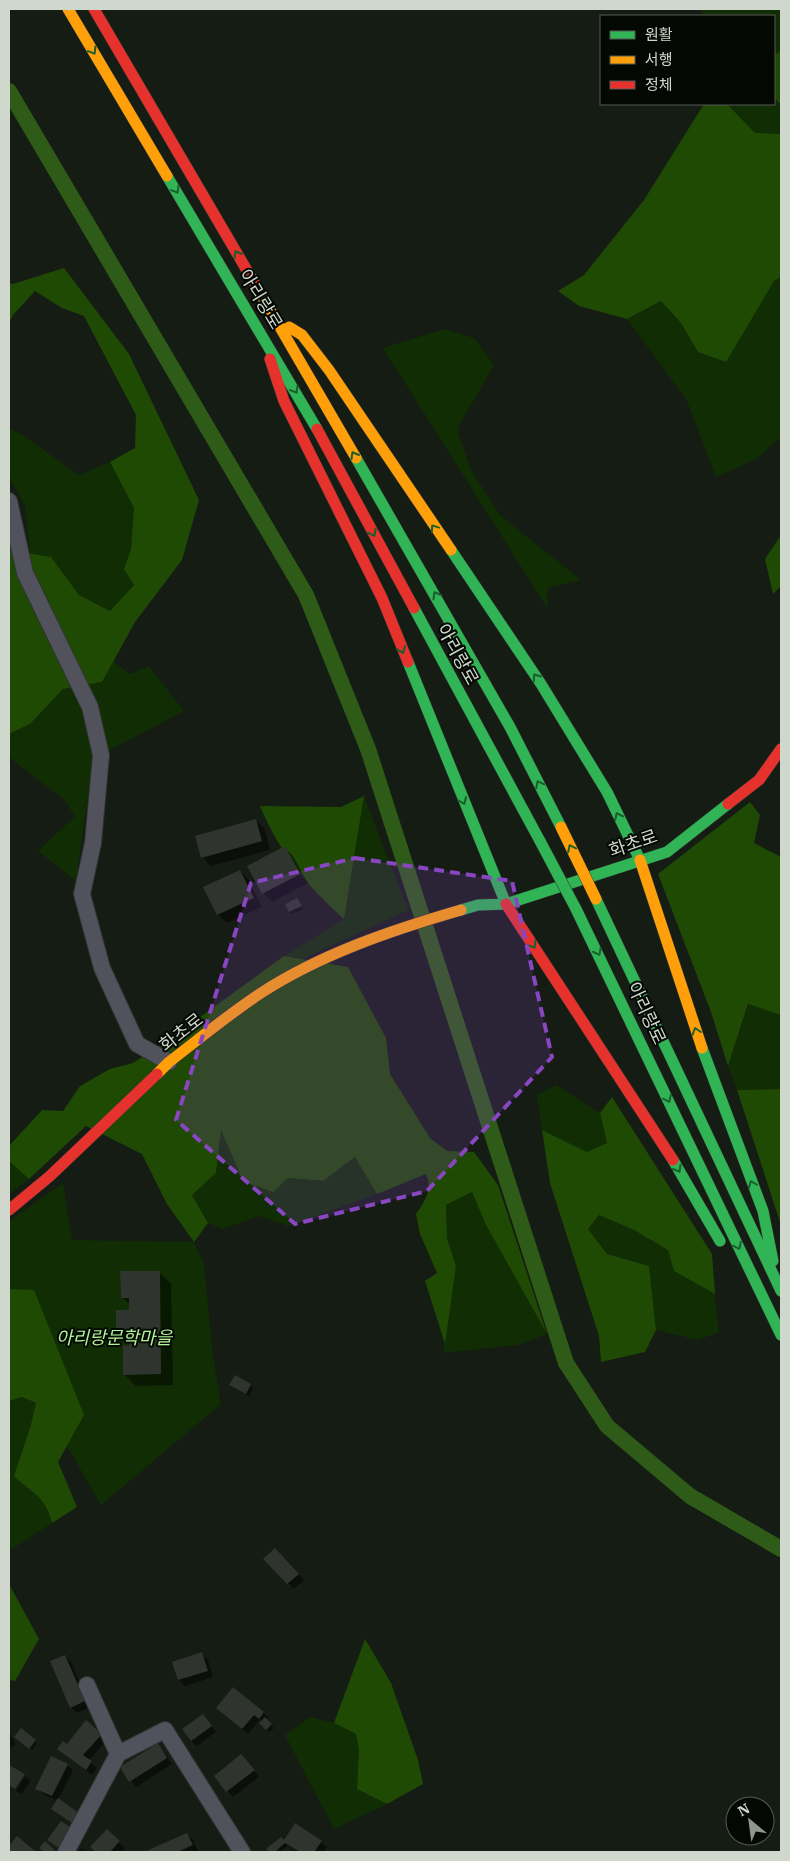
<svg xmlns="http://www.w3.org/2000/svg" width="790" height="1861" font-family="'IBM Plex Serif','Noto Sans KR',serif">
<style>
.green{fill:#102d03}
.forest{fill:#1f4a04}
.shadow{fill:#0007}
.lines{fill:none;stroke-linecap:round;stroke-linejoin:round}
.canal{stroke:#2e5b17;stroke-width:16}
.building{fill:#2f352e}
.street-casing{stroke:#30352f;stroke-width:18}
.fast-casing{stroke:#30352f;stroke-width:12}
.slow-casing{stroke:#30352f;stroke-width:12}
.jam-casing{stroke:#30352f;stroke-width:12}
.street{stroke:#51525c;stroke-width:16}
.fast{stroke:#30b455;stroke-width:11}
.slow{stroke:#ff9f0a;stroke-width:11}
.jam{stroke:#e5322d;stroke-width:11}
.fast-bridge-casing{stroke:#30352f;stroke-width:12;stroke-linecap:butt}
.slow-bridge-casing{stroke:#30352f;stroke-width:12;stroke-linecap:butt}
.fast-bridge{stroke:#30b455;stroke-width:11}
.slow-bridge{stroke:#ff9f0a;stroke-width:11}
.oneway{stroke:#1a5e2c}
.marked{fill:#8846c1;fill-opacity:0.2;stroke:#8846c1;stroke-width:4;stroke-dasharray:10 6;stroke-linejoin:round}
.labels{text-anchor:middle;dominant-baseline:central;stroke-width:4;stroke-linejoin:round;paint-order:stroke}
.street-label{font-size:18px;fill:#d0d8ce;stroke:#040803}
.park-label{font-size:18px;font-style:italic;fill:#aff593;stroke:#040803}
</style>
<rect width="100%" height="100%" fill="#151c14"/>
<path class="green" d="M700,9H781V51L774,55V16H704Z
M774,97L781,105V134L755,133L727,104H774Z
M781,277V437L756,459L716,477L686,399L627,319L661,301L681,323L698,352L774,281Z
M445,329L474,338L494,365L457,429L471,470L500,515L581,580L548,588L547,608L383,348Z
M9,428L21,434L79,475L110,462L134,508L131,549L125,569L134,585L110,611L79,595L51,557L30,554L25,506L9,477Z
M113,661L130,674L149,666L184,711L93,759L76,881L38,851L75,816L64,800L9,757V734L30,724L63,689L102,682Z
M364,796L408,910L303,959L284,956L344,919Z
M749,1004L781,1015V1089L737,1090L728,1066Z
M556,1085L600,1113L607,1143L587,1152L542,1130L537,1095Z
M221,1129L288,1178L323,1181L355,1157L377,1194L288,1226L259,1216L223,1229L208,1223L192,1195L216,1173Z
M9,1161L29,1179L9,1194Z
M63,1183L72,1240L194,1242L204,1263L213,1356L221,1404L101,1505L11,1349L9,1350V1221Z
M472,1192L486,1225L547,1334L518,1345L443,1353L456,1266L447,1238L446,1205Z
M599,1215L634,1230L668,1250L674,1271L715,1294L719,1332L698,1340L656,1330L649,1266L607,1254L588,1229Z
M22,1397L36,1403L30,1428L24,1486C40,1496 47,1504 52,1523L9,1551V1401Z
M311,1717L334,1723L356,1734L359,1750L357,1788L387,1804L334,1829L285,1735Z"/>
<path class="forest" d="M781,51V105L774,97V55Z
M704,104H727L755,133L781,134V277L774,281L726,362L698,352L681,323L661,301L627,319L579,306L558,291L584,275L644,200Z
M64,268L129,354L199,500L182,560L135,622L102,682L63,689L30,724L9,734V550L51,557L79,595L110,611L134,585L124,569L131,549L134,508L110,462L135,448L136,415L84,316L62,308L35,291L13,315L9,323V283L13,284Z
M781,535V586L773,594L765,559Z
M364,796L344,919C307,886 279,852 260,806L341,807Z
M750,802L760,815L754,843L781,857V1015L748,1004L728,1066L711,1012L658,874Z
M284,956L348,967L386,1038L390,1074L430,1138L447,1151L474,1152L498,1185L547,1334L486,1225L472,1192L446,1205L447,1238L456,1266L445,1344L425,1281L437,1273L420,1234L416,1214C425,1201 433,1189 426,1174L377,1194L355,1157L323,1181L288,1178L273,1192L243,1181L221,1130L216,1173L192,1195L208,1223L194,1242L167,1204L142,1154L86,1126L29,1179L9,1161V1146L42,1110L63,1111L80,1086L110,1069L133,1063L166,1042Z
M781,1089V1225L737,1090Z
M612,1097L712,1254L715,1294L674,1271L668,1250L634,1230L599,1215L588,1229L607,1254L649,1266L656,1330L645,1352L601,1362L599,1336L550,1183L542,1130L587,1152L607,1143L600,1113Z
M9,1289L34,1290L84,1415L58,1462L77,1507L52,1523C45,1495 32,1494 14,1476L30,1428L36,1403L22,1397L9,1401Z
M9,1584L39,1639L15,1681L9,1680Z
M365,1639L391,1683L418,1760L423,1784L387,1804L357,1789L359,1750L356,1734L334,1723Z"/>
<path class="shadow" d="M256,820L265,829L270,850L211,866L202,857Z
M285,848L293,856L308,883L272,902L263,893Z
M240,871L249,880L262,907L227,923L218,914Z
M297,899L303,909L292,914L290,912Z
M159,1272L171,1284L173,1385L136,1386L124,1374L130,1347L129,1342L117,1330L130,1311V1305L122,1297Z
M235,1377L253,1388L249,1396L233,1387Z
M275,1550L304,1580L294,1589L265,1559Z
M202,1654L208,1660L213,1677L185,1686L179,1680L174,1663Z
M65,1656L71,1662L90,1707L77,1713L71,1707Z
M234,1688L269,1718L267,1721L274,1728L269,1732L260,1719L248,1734L223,1714Z
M208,1721L216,1732L197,1746L191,1741Z
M9,1734L16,1744L9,1749Z
M101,1735L106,1741L89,1760L97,1768L92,1775L58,1749Z
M18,1739L35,1741L37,1743L32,1750Z
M158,1745L172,1764L136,1787L122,1767Z
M247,1761L259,1777L233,1797L215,1776Z
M67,1765L73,1770L58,1800L78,1828L53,1809L58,1801L43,1794L37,1788Z
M25,1776L30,1781L22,1794L16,1791Z
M107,1831L125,1848L121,1852H97L92,1847Z
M187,1835L193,1840L198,1851L147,1852Z
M285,1842H321L327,1847L323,1852H298L288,1845L280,1852H270L268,1850Z
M82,1848L87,1852H78Z"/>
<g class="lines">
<path class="canal" d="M9,91L306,595L368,749L566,1363L607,1426L690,1496L781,1549"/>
</g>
<path class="building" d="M256,819L262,841L201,858L195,836Z
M285,846L300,874L262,894L247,866Z
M240,870L254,898L217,915L203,887Z
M297,898L302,906L289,912L285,904Z
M120,1271H160L161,1374L123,1375V1345L129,1346V1330L116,1331V1310H129V1298H121Z
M235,1375L251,1384L246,1394L229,1385Z
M275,1548L299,1574L287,1584L263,1559Z
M202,1652L208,1671L178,1680L172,1662Z
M65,1655L85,1701L70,1708L50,1661Z
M233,1687L264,1712L259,1719L254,1715L242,1729L216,1708Z
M203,1714L212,1726L191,1741L182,1729Z
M265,1717L272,1724L266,1730L259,1723Z
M86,1720L102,1734L83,1755L92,1761L86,1770L57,1749L63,1741L67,1744Z
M21,1728L36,1740L29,1749L14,1737Z
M158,1743L167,1758L129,1782L120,1767Z
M241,1754L255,1770L226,1792L214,1776Z
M51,1756L68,1764L52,1796L35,1789Z
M9,1765L25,1774L15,1789L9,1785Z
M58,1798L79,1813L72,1823L51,1809Z
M61,1821L73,1829L59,1848L47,1840Z
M295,1823L322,1841L314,1852H300L285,1843L275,1852H269L266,1849L281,1837L284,1840Z
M107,1829L120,1841L110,1852H96L90,1847Z
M187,1833L193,1845L177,1852H144Z
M17,1836L35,1851L34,1852H9V1846Z
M45,1841L57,1852H44L39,1848Z"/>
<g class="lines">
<defs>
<path id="street" d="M9,501L25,573L90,707L101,755L93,843L82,894L102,968L137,1044L169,1062
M118,1754L165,1730L242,1852
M66,1852L118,1754L87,1685"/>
<path id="fast" d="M167,176L317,429
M356,458L510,727L561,827
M451,550L541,684L607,792L640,860
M414,608L540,841
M408,662L506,904
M596,899L781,1291
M576,909L781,1335
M461,910L478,905L506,904L667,852L728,804
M702,1048L763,1211L773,1261
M673,1160L720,1241"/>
<path id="slow" d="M68,9L167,176
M259,291L356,458
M289,327L302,335L329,370L451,550
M640,860L702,1048
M157,1074L169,1062C199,1039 229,1014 261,993C321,954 392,930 461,910"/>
<path id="jam" d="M94,9L259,291
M270,359L284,401L382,598L408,662
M317,429L414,608
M728,804L759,780L781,749
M506,904L673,1160
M9,1210L50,1176L157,1074"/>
</defs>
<use href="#street" class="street-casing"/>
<use href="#fast" class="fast-casing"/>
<use href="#slow" class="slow-casing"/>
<use href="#jam" class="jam-casing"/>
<use href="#street" class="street"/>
<use href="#fast" class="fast"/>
<use href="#slow" class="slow"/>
<use href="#jam" class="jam"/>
<defs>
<path id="fast-bridge" d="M540,841L576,909"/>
<path id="slow-bridge" d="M561,827L596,899"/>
</defs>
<use href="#fast-bridge" class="fast-bridge-casing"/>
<use href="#slow-bridge" class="slow-bridge-casing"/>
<use href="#fast-bridge" class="fast-bridge"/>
<use href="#slow-bridge" class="slow-bridge"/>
</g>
<defs><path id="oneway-chevron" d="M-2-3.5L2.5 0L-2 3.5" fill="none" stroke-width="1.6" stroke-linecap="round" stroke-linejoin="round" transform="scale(1.25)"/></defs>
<g class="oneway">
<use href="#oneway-chevron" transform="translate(93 51) rotate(59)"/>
<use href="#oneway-chevron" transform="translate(176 190) rotate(59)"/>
<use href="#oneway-chevron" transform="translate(237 254) rotate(-120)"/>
<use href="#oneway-chevron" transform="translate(295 390) rotate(59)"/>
<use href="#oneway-chevron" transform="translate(354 455) rotate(-120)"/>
<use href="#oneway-chevron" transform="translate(434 528) rotate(-124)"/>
<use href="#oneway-chevron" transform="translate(373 533) rotate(62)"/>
<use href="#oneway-chevron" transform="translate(436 595) rotate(-120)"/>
<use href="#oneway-chevron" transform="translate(402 650) rotate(68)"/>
<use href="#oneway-chevron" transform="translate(536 677) rotate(-125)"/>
<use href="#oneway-chevron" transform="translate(539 784) rotate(-117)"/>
<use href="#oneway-chevron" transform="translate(463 801) rotate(67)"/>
<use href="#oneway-chevron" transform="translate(618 816) rotate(-116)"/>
<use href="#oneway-chevron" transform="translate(571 848) rotate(-116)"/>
<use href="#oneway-chevron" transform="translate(533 945) rotate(57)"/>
<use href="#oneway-chevron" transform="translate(598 952) rotate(63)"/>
<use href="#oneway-chevron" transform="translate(696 1031) rotate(-108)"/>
<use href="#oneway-chevron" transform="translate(668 1099) rotate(65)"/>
<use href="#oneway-chevron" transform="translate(678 1169) rotate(60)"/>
<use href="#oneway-chevron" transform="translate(752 1184) rotate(-111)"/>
<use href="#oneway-chevron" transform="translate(738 1246) rotate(65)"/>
</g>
<path class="marked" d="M355,858L512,881L552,1057L427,1191L295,1224L176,1120L251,883Z"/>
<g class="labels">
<g class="street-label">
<text transform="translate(261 299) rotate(59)">아리랑로</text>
<text transform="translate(458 654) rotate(61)">아리랑로</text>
<text transform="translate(633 843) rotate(-19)">화초로</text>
<text transform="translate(647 1013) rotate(65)">아리랑로</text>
<text transform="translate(181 1032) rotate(-38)">화초로</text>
</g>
<g class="park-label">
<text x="114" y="1337">아리랑문학마을</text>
</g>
</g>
<rect width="790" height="1861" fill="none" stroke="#d0d8ce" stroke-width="20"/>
<rect x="600" y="15" width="175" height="90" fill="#040803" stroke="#565b54"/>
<rect x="610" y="31" width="25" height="8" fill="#30b455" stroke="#565b54"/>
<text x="645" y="40" font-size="15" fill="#d0d8ce">원활</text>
<rect x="610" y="56" width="25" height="8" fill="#ff9f0a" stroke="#565b54"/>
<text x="645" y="65" font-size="15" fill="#d0d8ce">서행</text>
<rect x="610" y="81" width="25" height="8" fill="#e5322d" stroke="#565b54"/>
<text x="645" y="90" font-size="15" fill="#d0d8ce">정체</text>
<g transform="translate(750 1821) rotate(331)"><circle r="24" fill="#040803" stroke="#565b54"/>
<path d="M0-4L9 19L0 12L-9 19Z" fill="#8f968d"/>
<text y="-8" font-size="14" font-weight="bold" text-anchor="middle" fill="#d0d8ce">N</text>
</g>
</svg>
